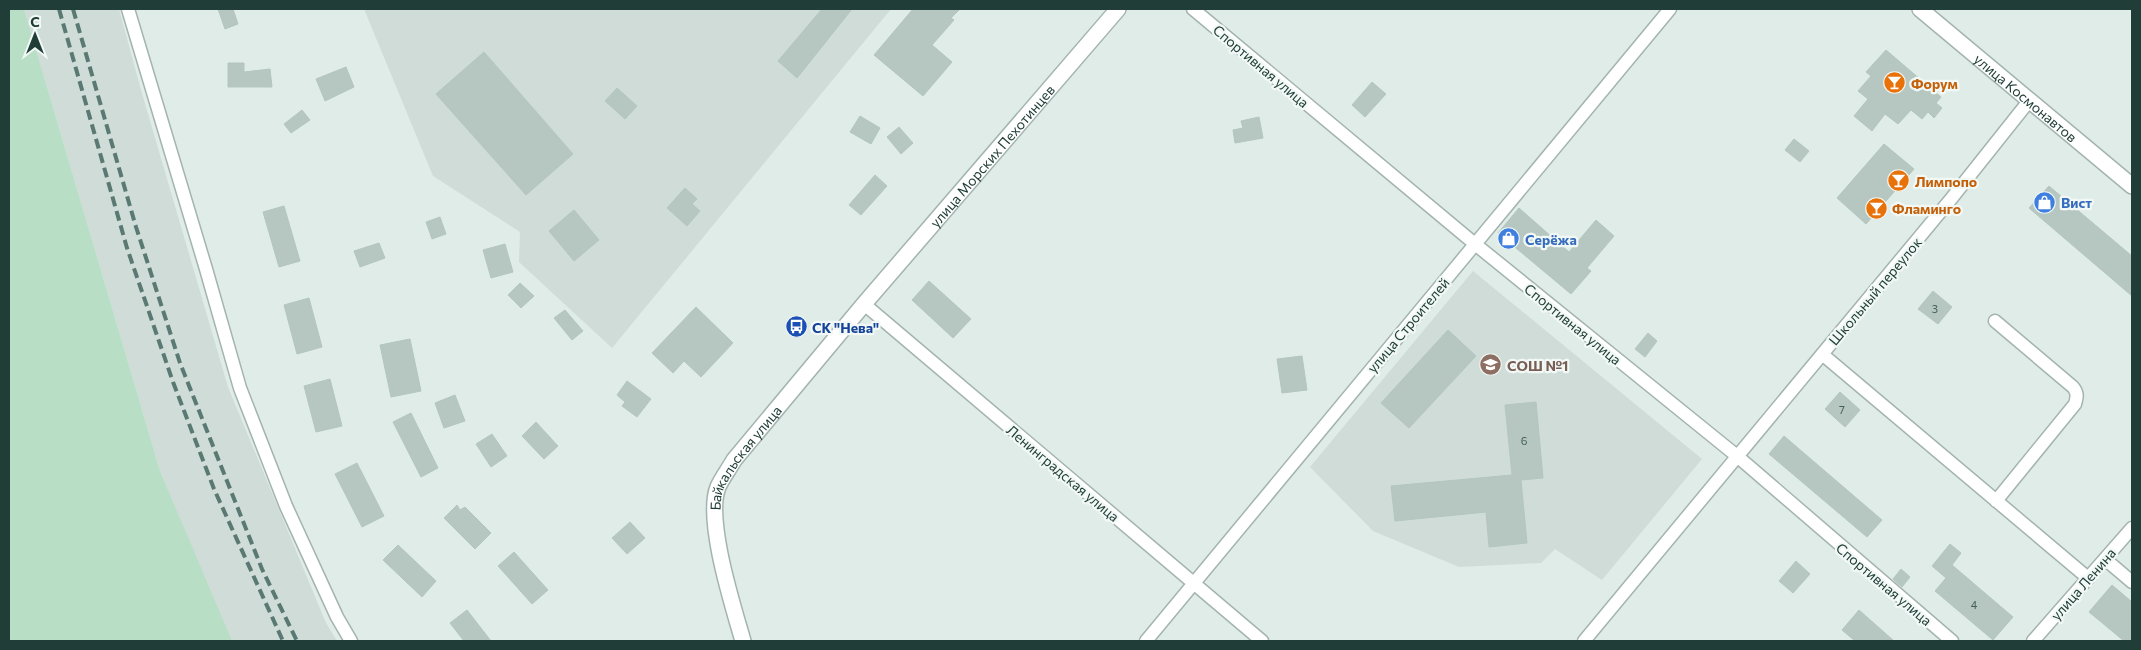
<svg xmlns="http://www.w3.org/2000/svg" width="2141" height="650" font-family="Commissioner,sans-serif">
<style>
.built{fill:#cfdcd7}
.green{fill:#b8dfc5}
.building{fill:#b6c7c1;stroke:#b3c6bf}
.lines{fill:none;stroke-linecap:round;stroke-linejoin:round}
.minor-casing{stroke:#a3b4af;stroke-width:15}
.tertiary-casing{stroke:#a3b4af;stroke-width:18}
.minor{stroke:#fff;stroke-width:12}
.tertiary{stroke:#fff;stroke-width:15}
.rail{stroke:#5a7973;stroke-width:4;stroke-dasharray:10 5;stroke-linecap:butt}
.labels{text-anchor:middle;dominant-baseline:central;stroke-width:4.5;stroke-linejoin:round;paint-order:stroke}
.number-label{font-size:11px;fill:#46605a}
.street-label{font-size:14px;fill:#203e37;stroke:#f1f8f5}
.food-label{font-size:14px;font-weight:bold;fill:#c56008;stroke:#f1f8f5;text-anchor:start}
.shop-label{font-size:14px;font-weight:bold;fill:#366cbe;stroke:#f1f8f5;text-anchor:start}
.transit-label{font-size:14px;font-weight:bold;fill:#164399;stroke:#f1f8f5;text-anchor:start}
.education-label{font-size:14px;font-weight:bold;fill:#785e54;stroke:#f1f8f5;text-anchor:start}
</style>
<rect width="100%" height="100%" fill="#e0ece8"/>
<path class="built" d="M24,9H119L141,90L228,387L326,623L337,641H232L227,632L160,471Z
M364,9H891L612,348L519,262L520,232L433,176Z
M1473,271L1702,459L1602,580L1555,549L1541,563L1459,567L1373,531L1310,467Z"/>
<path class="green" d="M9,9H24L160,471L232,641H9Z"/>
<path class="building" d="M218,9H233L238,24L225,29Z
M822,9H852L797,78L778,61Z
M913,9H960L951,18L954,20L932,45L952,62L923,96L874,55Z
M1886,50L1941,97L1936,103L1942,108L1934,118L1928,112L1922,119L1911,110L1898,124L1885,114L1872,131L1854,116L1868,99L1858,91L1871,76L1866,72Z
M484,52L573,154L526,195L436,94Z
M228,63H244V72L270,69L272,87H228Z
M346,67L354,87L325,101L316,79Z
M1372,82L1386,94L1365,117L1352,105Z
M617,88L637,106L625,119L605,101Z
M302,110L310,120L291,133L284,124Z
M860,116L880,128L871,144L850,132Z
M1259,117L1263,138L1235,143L1233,130L1243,128L1241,121Z
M899,127L913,143L901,154L887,137Z
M1794,139L1809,151L1800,162L1785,150Z
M1884,144L1914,169L1866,224L1837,198Z
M875,175L887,186L861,215L849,205Z
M2049,186L2132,256V296L2029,208Z
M685,188L697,199L692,204L700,211L687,226L667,208Z
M284,206L300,261L279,267L263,212Z
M1519,208L1569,252L1596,220L1614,236L1587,268L1591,271L1571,294L1498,233Z
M574,210L599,240L574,261L549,231Z
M440,217L446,234L432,239L426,222Z
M379,243L385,258L360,267L354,251Z
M505,244L513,272L491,278L483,250Z
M929,281L971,319L953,338L912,300Z
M520,283L534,296L521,308L508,295Z
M1933,291L1952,307L1938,324L1918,309Z
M309,298L322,347L297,354L284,305Z
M696,307L733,343L701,377L684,361L673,373L652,353Z
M565,310L583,331L572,340L554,318Z
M1448,330L1476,356L1409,428L1381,403Z
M1648,333L1657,341L1645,357L1635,349Z
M410,339L421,391L391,397L380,345Z
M1302,356L1307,390L1282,393L1277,359Z
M330,379L342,426L316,432L304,386Z
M627,381L651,399L637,417L622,406L625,402L617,395Z
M1840,392L1860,410L1845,427L1825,409Z
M455,395L465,421L444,428L435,403Z
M1536,402L1543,478L1521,480L1527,543L1489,547L1486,512L1395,521L1391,486L1512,475L1505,405Z
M411,413L438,468L421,477L393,422Z
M536,422L558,446L544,459L522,436Z
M492,434L507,456L491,467L476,444Z
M1784,436L1882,520L1867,537L1769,454Z
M357,463L384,516L362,527L335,474Z
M457,505L460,510L465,507L491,533L475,549L444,518Z
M630,522L645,538L627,554L612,538Z
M1950,544L1961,553L1952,565L2013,617L1993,640L1935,591L1946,578L1932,566Z
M398,545L436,581L422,597L383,560Z
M514,552L548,590L532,604L498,566Z
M1796,561L1810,574L1793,593L1779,581Z
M1901,569L1910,577L1902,587L1893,579Z
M2112,585L2132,602V641H2124L2089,612Z
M467,610L491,641H464L450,623Z
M1859,610L1894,641H1855L1842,630Z"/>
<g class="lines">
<defs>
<path id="minor" d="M128,9L206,269L240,388L286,506L337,617L351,641
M1193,9L1475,244L1737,456L1952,641
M864,304L1262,641
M1995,321L2073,387C2078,393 2077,397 2075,404L1996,501
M1822,354L2088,578
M2105,559L2132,582
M1146,641L1670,9
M1584,641L1951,199L2029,101
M2033,641L2132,528"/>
<g id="tertiary">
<path id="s1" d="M1920,9L2132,186"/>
<path id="s2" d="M743,641C733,606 705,519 718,487C722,478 729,469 734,460L864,304L1118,9"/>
</g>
</defs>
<use href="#minor" class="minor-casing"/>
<use href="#tertiary" class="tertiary-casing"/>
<use href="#minor" class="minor"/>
<use href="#tertiary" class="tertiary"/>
<path class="rail" d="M59,9L127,248L173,382L214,489L283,641
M73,9L136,227L180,363L262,569L297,641"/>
</g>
<defs>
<symbol id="bar-disc" viewBox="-11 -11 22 22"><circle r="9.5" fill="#e8710a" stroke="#f1f8f5"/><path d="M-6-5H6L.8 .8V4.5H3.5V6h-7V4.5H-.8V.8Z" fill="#fff"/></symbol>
<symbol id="shop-disc" viewBox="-11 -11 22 22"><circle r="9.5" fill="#3f7fe0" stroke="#f1f8f5"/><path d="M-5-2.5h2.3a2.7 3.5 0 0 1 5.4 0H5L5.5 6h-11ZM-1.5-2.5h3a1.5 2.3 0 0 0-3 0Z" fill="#fff"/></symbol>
<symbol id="bus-disc" viewBox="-11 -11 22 22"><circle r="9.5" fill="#1a4fb4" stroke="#f1f8f5"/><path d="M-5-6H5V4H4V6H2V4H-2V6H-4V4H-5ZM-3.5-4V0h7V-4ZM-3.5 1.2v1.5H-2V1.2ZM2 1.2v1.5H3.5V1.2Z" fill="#fff"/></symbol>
<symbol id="school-disc" viewBox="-11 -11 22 22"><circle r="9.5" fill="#8d6e63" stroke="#f1f8f5"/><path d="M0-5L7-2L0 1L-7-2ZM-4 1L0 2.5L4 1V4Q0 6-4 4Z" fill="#fff"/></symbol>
</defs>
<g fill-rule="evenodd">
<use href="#bar-disc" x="1882" y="70" width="25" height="25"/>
<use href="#bar-disc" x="1886" y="168" width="25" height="25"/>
<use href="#shop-disc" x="2032" y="190" width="25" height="25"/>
<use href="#bar-disc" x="1864" y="196" width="25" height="25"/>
<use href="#shop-disc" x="1496" y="226" width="25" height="25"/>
<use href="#bus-disc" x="784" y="314" width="25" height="25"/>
<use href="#school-disc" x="1478" y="352" width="25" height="25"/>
</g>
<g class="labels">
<g class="number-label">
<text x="1935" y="308">3</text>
<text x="1842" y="409">7</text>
<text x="1524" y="440">6</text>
<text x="1974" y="604">4</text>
</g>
<g class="street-label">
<text transform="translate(1261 66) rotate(40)">Спортивная улица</text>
<text stroke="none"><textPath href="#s1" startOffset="138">улица Космонавтов</textPath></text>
<text stroke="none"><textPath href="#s2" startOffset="588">улица Морских Пехотинцев</textPath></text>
<text transform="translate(1875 291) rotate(-50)">Школьный переулок</text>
<text transform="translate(1573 324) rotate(39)">Спортивная улица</text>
<text transform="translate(1408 325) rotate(-50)">улица Строителей</text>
<text stroke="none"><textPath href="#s2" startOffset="196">Байкальская улица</textPath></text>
<text transform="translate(1063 473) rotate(40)">Ленинградская улица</text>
<text transform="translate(1884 584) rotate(40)">Спортивная улица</text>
<text transform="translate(2083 584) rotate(-49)">улица Ленина</text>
</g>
<g class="food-label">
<text x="1911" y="83">Форум</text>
<text x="1915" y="181">Лимпопо</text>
<text x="1892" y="208">Фламинго</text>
</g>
<g class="shop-label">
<text x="2061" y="202">Вист</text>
<text x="1525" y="239">Серёжа</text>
</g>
<g class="transit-label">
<text x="812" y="327">СК "Нева"</text>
</g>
<g class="education-label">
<text x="1507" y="365">СОШ №1</text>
</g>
</g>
<rect width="2141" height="650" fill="none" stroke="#203e37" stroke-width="20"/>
<g transform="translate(35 35)" stroke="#f1f8f5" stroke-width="4" paint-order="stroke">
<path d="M0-4L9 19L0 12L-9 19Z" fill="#203e37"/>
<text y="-8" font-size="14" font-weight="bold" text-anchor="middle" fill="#203e37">С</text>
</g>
</svg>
